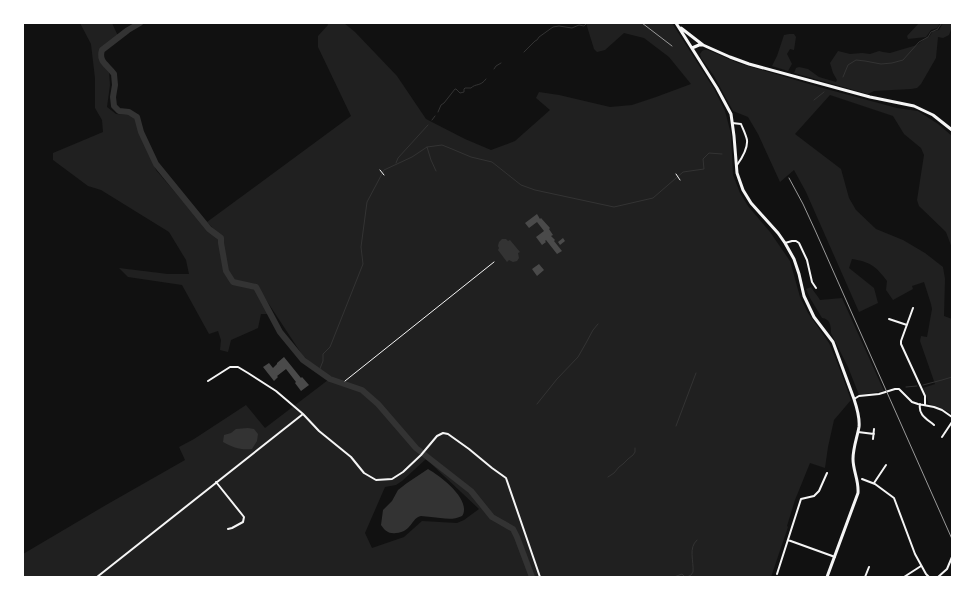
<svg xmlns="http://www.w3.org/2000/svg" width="975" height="600" font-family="Montserrat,sans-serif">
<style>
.green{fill:#202020;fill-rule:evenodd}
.water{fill:#333}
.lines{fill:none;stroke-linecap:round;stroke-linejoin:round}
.stream{stroke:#333;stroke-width:1}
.river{stroke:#333;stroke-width:6}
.building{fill:#4a4a4a}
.path{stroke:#f5f5f5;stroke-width:1}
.service{stroke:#f5f5f5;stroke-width:1}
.minor{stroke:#f5f5f5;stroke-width:2}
.trunk{stroke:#f5f5f5;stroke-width:3}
.rail{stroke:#9a9a9a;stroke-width:1}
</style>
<rect width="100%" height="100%" fill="#111"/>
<path class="green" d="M80,23H112L118,36L102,48L98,55L102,64L109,71L110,85L107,107L116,114L131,115L138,121L156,170L205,227L219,239L221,257L224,272L232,283L255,289L270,314H261L258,328L231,340L228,352L220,350L221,340L218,331L209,334L182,285L128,277L119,268L168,274H189L186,260L169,232L101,190L88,186L53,160V153L103,132L102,120L95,108V78L91,44Z
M327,23H344L355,32L397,76L426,119L465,139L491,150L515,141L550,110L536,98L539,92L559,95L610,107L632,105L656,97L691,84L669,57L644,38L624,33L605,50L597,52L594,49L586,23H672L714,89L725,111L731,134L733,175L740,193L748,206L770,232L790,261L800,297L808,313L829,343L837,362L851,400L834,420L828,447L825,468L810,463L795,500L787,526L788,527L771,577H23V554L106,505L185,460L179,447L194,439L246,405L265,428L332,377L309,361L303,356L257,286L234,281L228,271L221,237L207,222L351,116L318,47V36L328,25ZM426,459L479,509L464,520L457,523L422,521L404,537L372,548L365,533L385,487L396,485L402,481Z
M919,23H940L937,28L931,30L926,37L908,39L907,36Z
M943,23H952V27L949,35L943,38L938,37L936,58L921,84L917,88L911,89L874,91L868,94L794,73L796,68L799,67L808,69L819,77L836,82L837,80L833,73L830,63L838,51L850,54L862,53L870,54L879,51L883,52L890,53L917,45L927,37H929L933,31L939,30Z
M789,34H794L796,37L794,50L790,49L787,54L792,64L788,71L772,66L777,56L784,35Z
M704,50H708L738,63L819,87L897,108L918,111L938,124L952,136V248L946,232L919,206L917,200L924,155L921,148L904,134L893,116L830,95L795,134L841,169L849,198L856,210L876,229L903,240L925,253L943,267L945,279L944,316L952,319V332L951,338L952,339V414L943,409L929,404L923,388L935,384L920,341L921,336L927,337L932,309L931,304L924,282L912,286L913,289L893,300L886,290L887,281C876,266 870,262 852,259L849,268L874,288L878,303L859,312L806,192L794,170L780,182L758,134L748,117L733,111L714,76L701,58L700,54L702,51Z
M811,287C814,292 817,295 820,300L842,298L884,391L859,395L848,367L831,333C831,325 830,319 822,318L810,298L806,289Z"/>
<path class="water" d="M502,239H506L508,241L510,240L520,252L518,253L519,258L517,261L513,262L509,260L507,262L498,250L499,248L498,246L499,242Z
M248,428L254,429L258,434L257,441L252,449C240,450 234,448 223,442L224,435L231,433L236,429Z
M428,469C440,476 465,495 464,510C464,512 463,515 462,516C452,521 442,518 431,517C428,517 424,516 421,516C411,518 412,532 396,533C389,534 385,531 381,525L383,510L392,501L398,490L407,483Z"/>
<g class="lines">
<path class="stream" d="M524,52L535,41L537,40L539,37L553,27L559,26L572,28L579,25L584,26L587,23
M494,69L496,66L501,63
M843,77L848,65L856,60L865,61L881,64L892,63L903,60L919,42L928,37L931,32L938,29V28L942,23
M814,100L824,92
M438,112L441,105L444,103L455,89H456L460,93L464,92V89L465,88H471C476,83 480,87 486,79
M432,120L435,116
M427,147L442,145L452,149L471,157L492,162L521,185L535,190L614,207L653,198L683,172L704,169L703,159L709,153L722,154
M396,163L398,158L428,125
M319,371L323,361V354L330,347L363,264L361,247L367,202L384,170L412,157L427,147L431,160L436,171
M923,385L942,380L952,377
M906,387L917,386
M537,404L557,379L578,357L586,343L593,330L598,324
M676,426L696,373
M608,477L614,473L619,467L623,464L628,459L633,455L635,452V448
M674,577L682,574L685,577
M687,577L691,575L693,572C694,561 688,548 697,540"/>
<path class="river" d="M140,23L128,30L102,50C98,62 108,65 114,74L115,85L113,97L114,106L119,111L129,112L137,117L141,132L156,164L209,229L221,238V243L226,271L233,282L256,287L280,332L303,360L330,379L362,390L378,404L416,448L471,491L492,517L513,529L517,537L532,577"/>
</g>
<path class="building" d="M537,214L540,219L541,218L550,228L549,229L553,235L551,236L555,240L554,241L562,251L557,254L546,240L545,241L546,242L542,245L536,237L544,231L537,222L529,228L525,223Z
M563,238L565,241L560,245L558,242Z
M539,264L544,270L537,276L532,269Z
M284,357L301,378L302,377L309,385L301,391L295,383L296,382L286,369L277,376L278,377L274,381L263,367L269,363L273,368L277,364V363Z"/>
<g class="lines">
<path class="path" d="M380,170L384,175
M676,174L680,180"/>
<path class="service" d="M345,381L494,262"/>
<path class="minor" d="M732,123L741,124C743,129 746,135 747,140C748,149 742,158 737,165
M785,243L792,241H796L799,243L807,260L812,282L816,288
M913,308L901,341V344L925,396V405
M889,319L907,325
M208,381L230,367H238L248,373L276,391L303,414L319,431L351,457L364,473L376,480L392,479L403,472L421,455L437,436L443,433L448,434L469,449L492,468L506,478L540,577
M854,399L859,396L879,394L895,389H899L912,402L918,404L934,407L942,410L952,417
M920,404C918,415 927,419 934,425
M858,432L874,434
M942,437L952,422
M873,439L874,429
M862,479L875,484L894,498L915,554L926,574L929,577
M216,482L244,517L243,522L232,528L228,529
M874,483L886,465
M788,540L835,557
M777,574L801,499L814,496L819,491L827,473
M97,577L303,414
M865,577L869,567
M904,577L921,566
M938,577L947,569L952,557"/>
<path class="trunk" d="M676,23L717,88L731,114L734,136L737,173L743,190L751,203L778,233L785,243L794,259L799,274L804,296L814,317L833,342L854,399C857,408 860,418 859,427C857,438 853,448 853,459C853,471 859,480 858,493L827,577
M681,28L703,45
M692,48L699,45H703L730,57L749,64L870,97L914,106L933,115L952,130"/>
<path class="rail" d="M642,23L672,46
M789,178L803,204L815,230L952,539"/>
</g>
<rect width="975" height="600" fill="none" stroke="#ffffff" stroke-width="48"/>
</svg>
